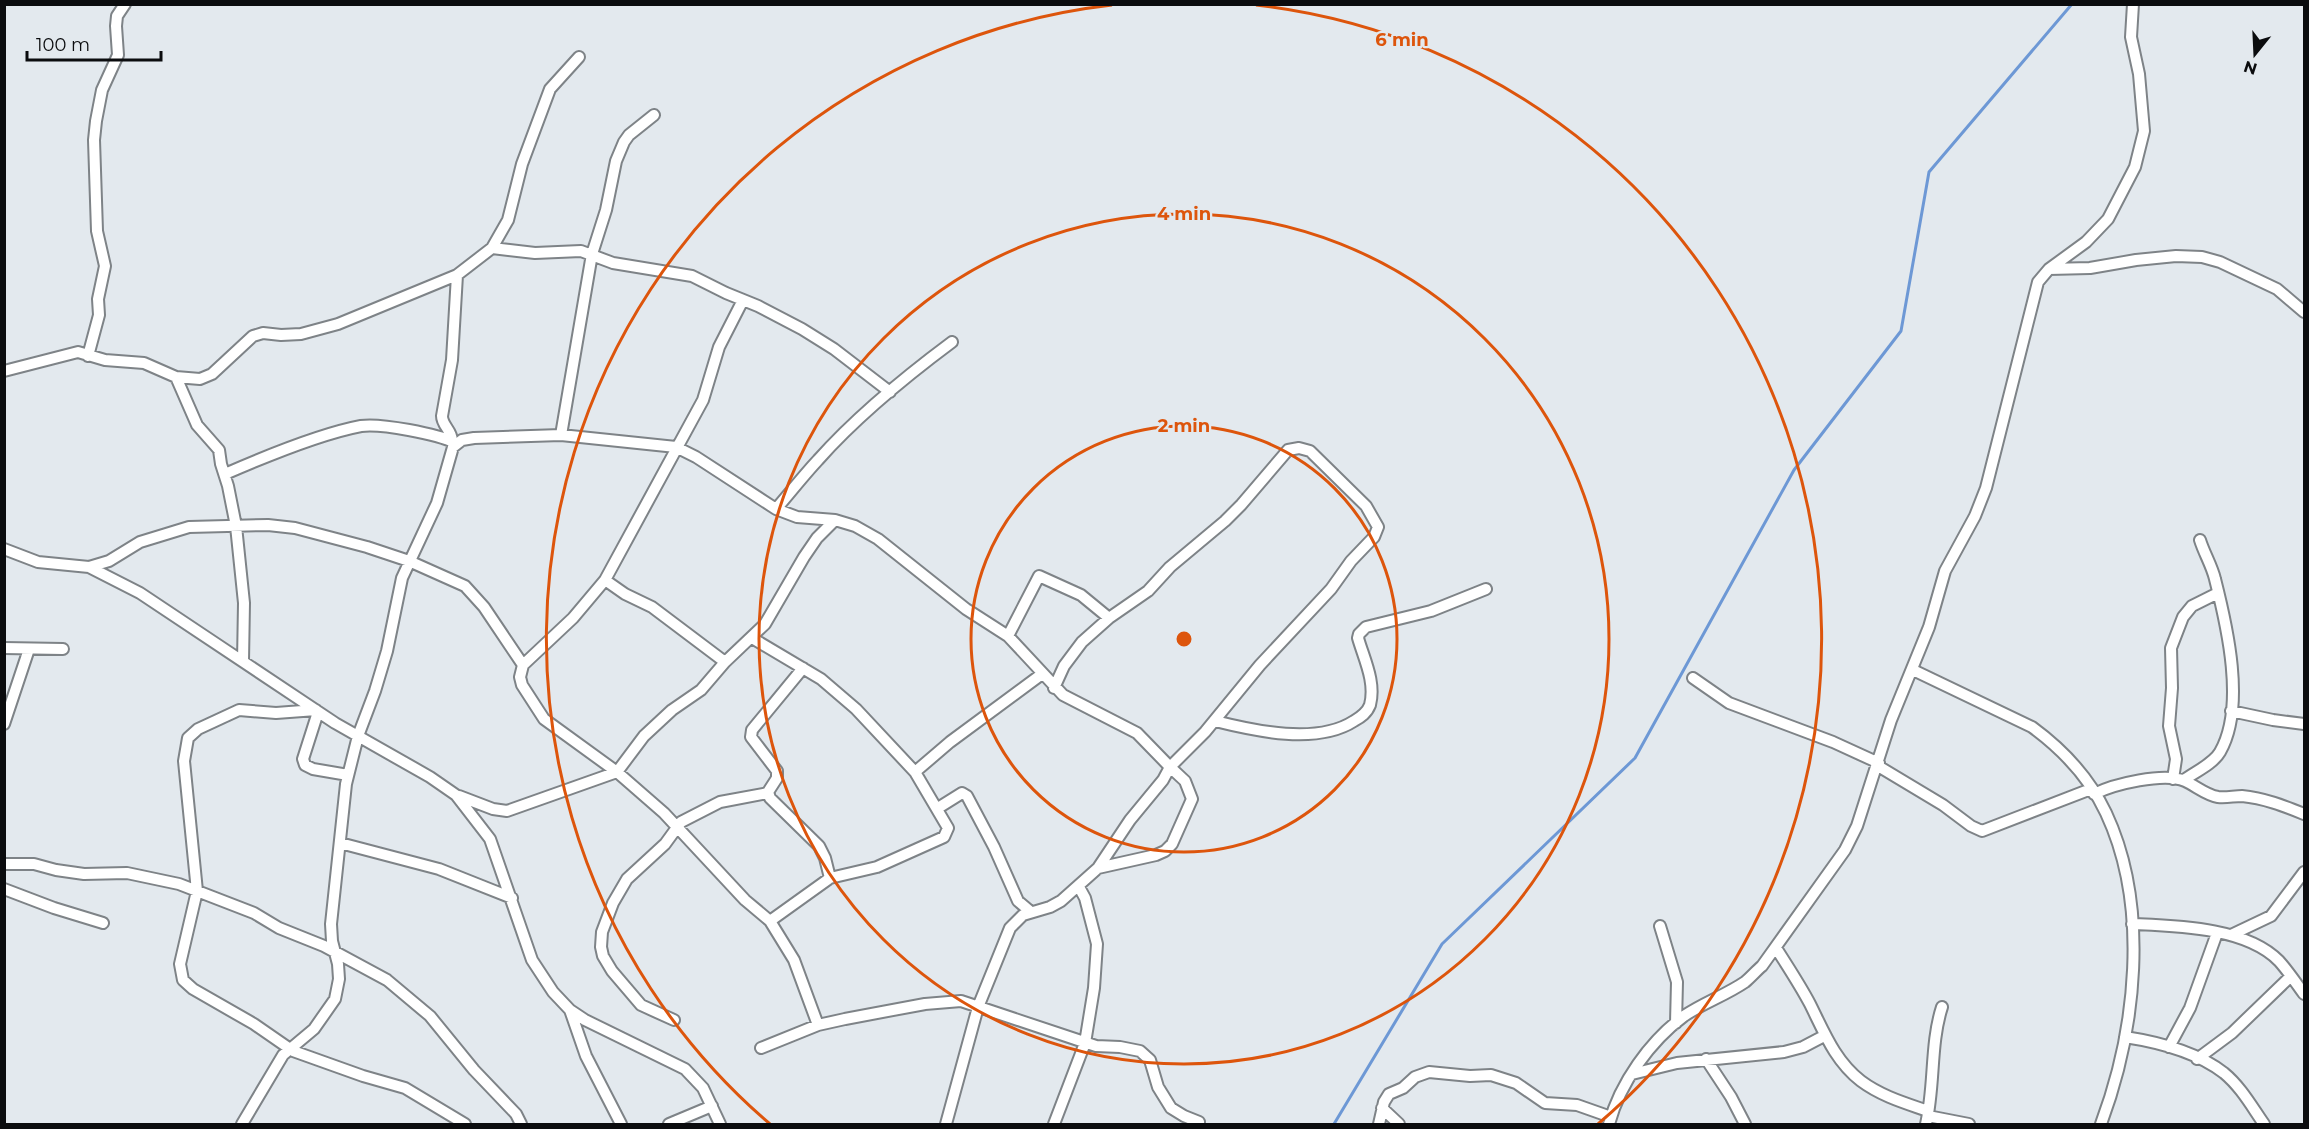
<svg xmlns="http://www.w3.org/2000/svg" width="2309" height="1129" font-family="Montserrat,sans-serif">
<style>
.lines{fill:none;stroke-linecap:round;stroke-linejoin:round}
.stream{stroke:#6d98d5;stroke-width:3}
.street-casing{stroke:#7e8387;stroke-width:14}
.street{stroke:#fff;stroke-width:10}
.ring{fill:none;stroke:#dd550c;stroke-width:3}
.centre{fill:#dd550c;stroke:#e3e9ee;stroke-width:3}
.ring-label{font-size:18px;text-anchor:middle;font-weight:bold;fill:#dd550c;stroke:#e3e9ee;stroke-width:4.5;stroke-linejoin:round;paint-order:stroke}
</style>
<rect width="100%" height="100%" fill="#e3e9ee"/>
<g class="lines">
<path class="stream" d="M1334,1124L1442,944L1635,758L1794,470L1901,331L1929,172L2072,4"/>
<defs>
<path id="street" d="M492,248L508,220L522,164L550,89L579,57
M2049,269L2090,268L2136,260L2176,256L2202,257L2220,262L2277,289L2304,312
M743,300L719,347L703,400L605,580L573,618L523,665L520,677L522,685L544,719L617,772L664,813L745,900L770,921L794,960L818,1025
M88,356L99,315L98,299L105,266L97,231L94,140L96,121L102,90L118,55L116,26L117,16L125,4
M4,371L78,352L105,360L144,363L176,377L200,379L212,374L253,336L263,333L281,335L301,334L338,324L457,275L492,248L535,253L581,251L613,263L692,276L726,293L758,306L802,329L834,349L890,392
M176,377L197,425L219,450L221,464L228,486L236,526L244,603L243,661
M561,435L592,254L606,210L616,161L624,142L629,135L654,115
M452,441C452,430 442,426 442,416L452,360L457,275
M225,474C264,457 319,434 361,426C381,423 437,434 456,443
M776,509C790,493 803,476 818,460C857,416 905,377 952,342
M4,549L38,562L89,567L140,593L335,723L430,777L456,795L490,839L532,960L553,992L570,1010L585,1020L685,1069L703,1088L720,1124
M89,567L109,561L140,542L189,527L268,525L295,528L367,547L409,561L465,586L484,607L523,665
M605,580L625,594L652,607L725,662
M1008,636L1039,576L1081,595L1109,618
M752,638L821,679L856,709L915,772L948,828L944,837L877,867L830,878L770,921
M4,648L63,649
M803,668L752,730L751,737L777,771V778L768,792L770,798L819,846L825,858L830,878
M1913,670L2032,727C2062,749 2090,779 2106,813C2150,907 2136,1030 2101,1124
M1693,678L1729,703L1833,742L1879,763
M1054,688L1064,666L1082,642L1109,618L1148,591L1170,567L1225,521L1241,505L1288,450L1299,448L1310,451L1366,506L1378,527L1374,537L1351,561L1331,589L1260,665L1205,732L1170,767L1185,781L1192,799L1172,844L1165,851L1156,855L1098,868
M316,710L276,713L239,710L198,729L188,738L184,761L197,891L180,964L183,980L193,989L254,1024L293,1051L363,1076L405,1088L465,1124
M2231,711L2273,720L2304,724
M318,712L303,759L305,765L313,769L348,775
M1215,721C1255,731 1317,745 1354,721C1361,717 1367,713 1370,705C1376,682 1364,659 1358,638L1359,634L1366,627L1431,611L1486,589
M4,724L29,649
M1878,766L1943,805L1971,826L1982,831L2091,789
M915,772L950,742L1042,674
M2173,779L2176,759L2169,726L2172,688L2171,648L2183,617L2192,606L2218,593
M2184,780C2195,772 2213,764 2220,752C2246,707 2227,626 2215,579C2212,566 2204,553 2200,540
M2094,794C2114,784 2164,772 2185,781C2196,786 2206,795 2218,797C2226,798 2234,796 2242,796C2264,798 2284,806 2304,814
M459,796L493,809L507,811L617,772L644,736L672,710L701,690L725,662L765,624L804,557L817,538L835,520
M938,808L962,793L967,796L994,847L1018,901L1031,912
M340,843L439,869L512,898
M4,864H34L56,870L84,874L127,873L179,884L254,913L279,928L324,946L387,980L430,1016L474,1070L516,1114L521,1124
M4,889L54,908L103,923
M2132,924C2176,926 2246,927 2279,961C2288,971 2296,983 2304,994
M1660,926L1677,982L1676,1023
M2231,935L2271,916L2304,872
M1776,948C1788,967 1800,985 1810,1004C1824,1032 1835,1061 1861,1081C1881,1096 1905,1103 1928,1111
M570,1010L586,1056L621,1124
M674,1020L641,1005L612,971L603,956L601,947L602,932L613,903L627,879L665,844L681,822L720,802L768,793
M2125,1037C2158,1042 2197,1052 2224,1073C2241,1087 2252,1107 2264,1124
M2169,1047L2190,1008L2217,933
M761,1048L818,1025L845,1019L925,1004L961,1001L1096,1046L1120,1047L1140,1051L1150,1060L1158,1087L1171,1108L1184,1116L1199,1122
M1706,1059L1731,1097L1745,1124
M2197,1059L2232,1033L2291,976
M1632,1074L1677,1063L1784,1052L1803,1047L1824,1036
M1382,1108L1399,1124
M1928,1116L1969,1124
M242,1124L283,1055L314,1029L335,999L339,979L338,964L332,941L331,924L346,784L358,736L375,691L387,651L402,578L437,503L453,447L462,440L474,438L561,435L676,447L696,457L776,509L797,517L835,520L855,526L878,539L966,609L1008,636L1063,695L1137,733L1170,767L1163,780L1130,820L1098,868L1061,901L1050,907L1023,915L1010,928L978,1007L946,1124
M669,1124L712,1106
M1054,1124L1085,1043L1094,988L1097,944L1085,898L1079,887
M1379,1124L1384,1102L1389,1094L1403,1088L1415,1077L1429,1072L1470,1076L1491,1075L1516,1083L1545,1103L1577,1105L1611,1117
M1609,1124C1620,1083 1650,1041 1684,1016C1703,1003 1726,995 1745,982C1751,977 1756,971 1762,966L1845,850L1857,826L1891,720L1929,627L1945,571L1975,516L1986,488L2038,282L2049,269L2086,242L2108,219L2135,167L2144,131L2139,74L2131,37L2133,4
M1926,1124C1935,1085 1930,1044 1942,1007"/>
</defs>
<use href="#street" class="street-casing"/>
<use href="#street" class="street"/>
</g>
<g class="ring">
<circle cx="1184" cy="639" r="213"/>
<circle cx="1184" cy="639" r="425"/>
<path d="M770 1124A638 638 0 0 1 1112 5M1256 5A638 638 0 0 1 1598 1124"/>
</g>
<circle cx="1184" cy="639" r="9" class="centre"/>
<g class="ring-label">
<text x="1402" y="46">6 min</text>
<text x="1184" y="220">4 min</text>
<text x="1184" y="432">2 min</text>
</g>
<rect width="2309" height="1129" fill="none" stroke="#0b0c0e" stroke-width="12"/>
<g transform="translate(2255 54) rotate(198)" stroke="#e3e9ee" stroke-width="4.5" paint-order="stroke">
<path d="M0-4.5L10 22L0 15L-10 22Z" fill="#0b0c0e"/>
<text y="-9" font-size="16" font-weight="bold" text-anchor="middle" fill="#0b0c0e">N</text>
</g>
<path d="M27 51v9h134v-9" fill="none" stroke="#0b0c0e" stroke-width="3"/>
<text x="36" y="51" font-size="18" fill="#0b0c0e" stroke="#e3e9ee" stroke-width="4.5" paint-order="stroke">100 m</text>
</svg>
